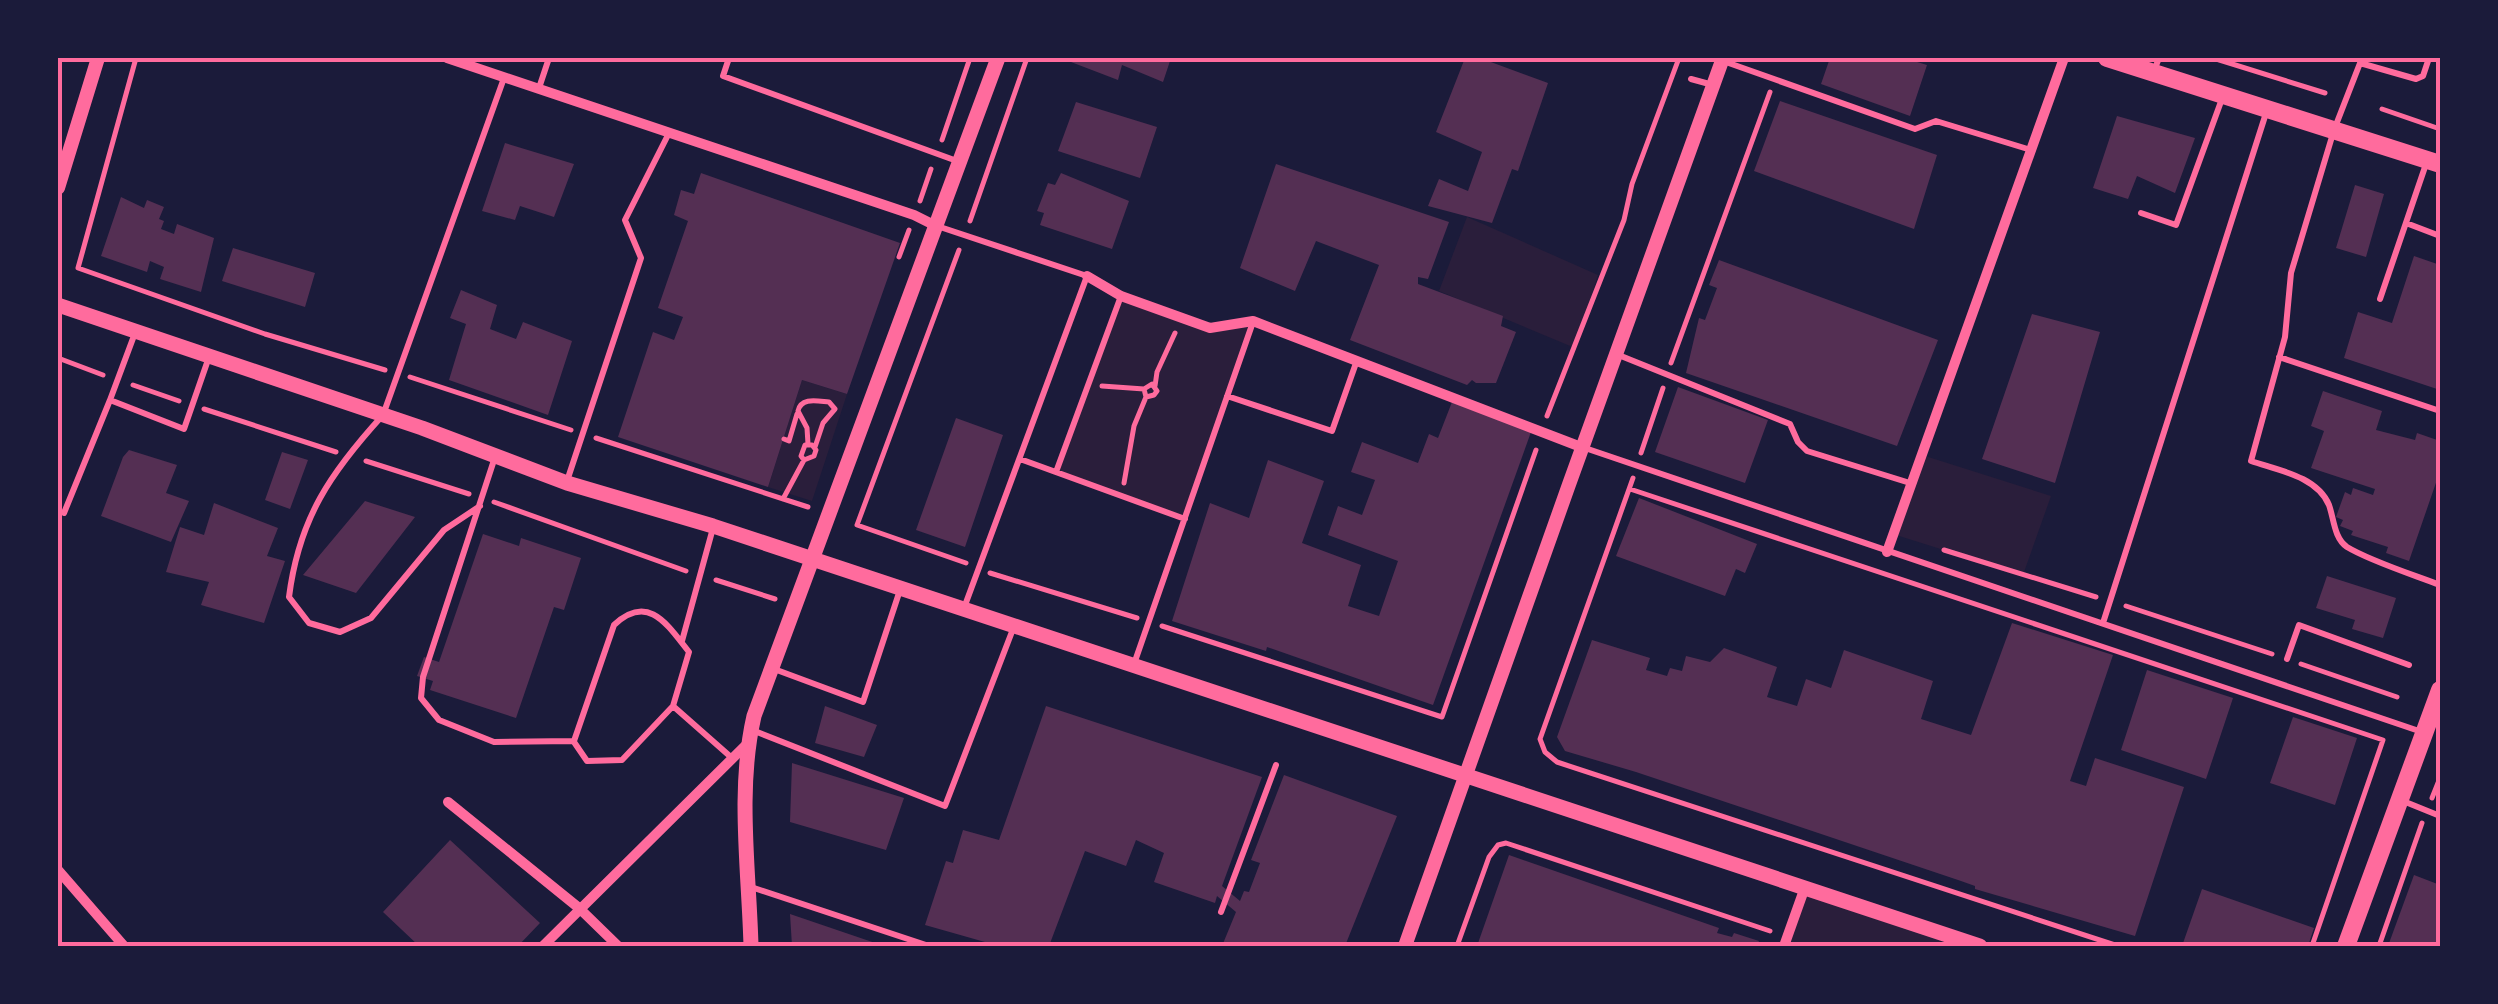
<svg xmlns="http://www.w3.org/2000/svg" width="2498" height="1004" font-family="'Varela Round',sans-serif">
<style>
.green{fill:#2a1e3b}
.building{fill:#542f53}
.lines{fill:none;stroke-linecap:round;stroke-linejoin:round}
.path{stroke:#ff6b9d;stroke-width:5}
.service{stroke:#ff6b9d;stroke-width:6}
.minor{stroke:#ff6b9d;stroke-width:10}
.tertiary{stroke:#ff6b9d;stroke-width:14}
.secondary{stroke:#ff6b9d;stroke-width:15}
.primary{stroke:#ff6b9d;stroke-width:18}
.neatline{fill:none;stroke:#ff6b9d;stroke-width:4}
</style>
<rect width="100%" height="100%" fill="#1b1b3a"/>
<path class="green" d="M1467,217L1598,275L1575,348L1439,291Z
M1121,296L1210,328L1253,321L1185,519L1056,472Z
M802,380L847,394L812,501L768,487Z
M1922,455L2051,496L2023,575L1893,534Z
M1804,890L1943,934L1938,946H1784Z"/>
<path class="building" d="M1072,58H1171L1163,82L1122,65L1118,80L1071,62Z
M1465,58H1480L1548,83L1518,171L1512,169L1492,223L1428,206L1439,179L1468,191L1482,152L1436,132Z
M1830,58H1904L1927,65L1910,116L1821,84Z
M1780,101L1937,155L1914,229L1754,171Z
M1076,102L1157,127L1140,178L1058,151Z
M2117,116L2195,138L2175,193L2137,176L2128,199L2093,188Z
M505,143L574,164L554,217L520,206L515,220L482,211Z
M1276,164L1449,222L1428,279L1418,277V284L1503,316L1501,326L1516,332L1496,383H1476L1472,380L1467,385L1350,340L1379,265L1316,241L1295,291L1240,268Z
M701,173L900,243L847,394L802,380L768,487L618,437L653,332L674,340L683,317L658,308L688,221L674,215L681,190L694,194Z
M1061,173L1129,201L1112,249L1040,225L1044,213L1037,211L1048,183L1055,185Z
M2355,185L2384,194L2366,257L2336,248Z
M121,197L144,208L147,200L164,207L159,219L164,221L161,229L174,234L177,224L214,238L201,292L160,279L164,267L150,261L147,272L101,256Z
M233,248L315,273L305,307L222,281Z
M2414,256L2440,265V390L2344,358L2358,312L2392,323Z
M1719,260L1938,340L1897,446L1686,373L1699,318L1705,320L1717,288L1709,285Z
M461,290L497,305L490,329L516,339L523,322L572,341L548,415L449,380L466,324L450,318Z
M2032,314L2100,332L2055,483L1982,459Z
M1678,387L1768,420L1745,483L1655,452Z
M2323,391L2382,411L2376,430L2415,440L2417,433L2440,441V471L2409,561L2386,553L2388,547L2351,535L2353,531L2340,526L2343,520L2336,517L2345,492L2351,495L2353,488L2373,495L2375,489L2311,468L2324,431L2311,426Z
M1452,402L1531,432L1433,705L1267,647L1266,651L1172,621L1210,503L1249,518L1268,460L1324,481L1302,543L1361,565L1348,606L1379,616L1398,561L1328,535L1338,506L1362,515L1375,480L1351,472L1362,442L1418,463L1429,434L1438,438Z
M956,418L1003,435L965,547L916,530Z
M129,450L177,465L166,493L189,501L171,542L101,516L123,457Z
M282,452L308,460L290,509L265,500Z
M1639,498L1757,544L1745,573L1736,569L1725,596L1616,556Z
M365,501L415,517L356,593L303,575Z
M214,503L278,528L267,556L285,561L264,623L201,605L209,582L166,572L180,527L204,535Z
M483,534L519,546L521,538L581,558L564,610L554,607L516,718L430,690L433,681L417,676L424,657L439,662Z
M2327,576L2396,598L2383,638L2352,629L2355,620L2316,608Z
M2012,623L2113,655L2070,781L2086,786L2095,758L2184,787L2135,936L1975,889V886L1961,881L1636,772L1565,751L1557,737L1592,640L1650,658L1646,670L1667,676L1670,668L1682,671L1686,656L1710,662L1724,648L1777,667L1767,697L1797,706L1806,679L1831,688L1844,650L1933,681L1921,719L1971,735Z
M2147,670L2233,698L2206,779L2121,750Z
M825,706L877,725L864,757L815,743Z
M1046,706L1262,777L1222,886L1240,901L1244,891L1249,892L1260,863L1251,860L1284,775L1397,816L1345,946H1222L1236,912L1217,896L1215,903L1154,882L1164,853L1136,840L1126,866L1085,851L1049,946H999L925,925L946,861L953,863L963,830L999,840Z
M2293,717L2357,738L2335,805L2270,783Z
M792,763L904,798L886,850L790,822Z
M450,840L540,923L518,946H419L383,912Z
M1509,855L1719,928L1717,933L1732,937L1734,933L1759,941L1757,946H1477Z
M2414,875L2440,885V946H2388Z
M2202,889L2314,928L2308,946H2182Z
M790,914L884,946H792Z"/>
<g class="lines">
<path class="path" d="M136,58L78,268L265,334L385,370
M2213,58L2325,93
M2382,109L2440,129
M942,140L970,58
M920,201L931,169
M970,221L1027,58
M959,250L857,525L966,563
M899,257L909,230
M58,358L103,375
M1671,363L1770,92
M410,377L571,430
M133,385L179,401
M1102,386L1144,389
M1155,386L1157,372L1175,333
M204,409L336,452
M1547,416L1624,220L1632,184L1679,58
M596,438L808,507
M784,439L789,441L797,414
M808,444L807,428L798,411C801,397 817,401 829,402L835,409L823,423L815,447
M1641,453L1663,388
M366,461L469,494
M1633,478L1540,739L1545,752L1557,762L2118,946
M1124,483L1134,426L1146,397L1154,395L1157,391L1152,384L1144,389L1146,397
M1630,489L2383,740L2312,946
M783,499L804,460L814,456L816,450L812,445H805L801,456L804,460
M494,502L686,571
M1944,550L2096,597
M990,573L1137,618
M716,580L775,599
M2126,606L2272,654
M1162,626L1442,717L1536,450
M2301,664L2397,697
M2432,798L2440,778
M1457,946L1489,857L1498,845L1506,843L1770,931
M2379,946L2422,823"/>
<path class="service" d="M729,58L723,76L957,161
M2362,58L2334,130L2291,273L2285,337L2251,461C2277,470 2317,476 2329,505C2334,519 2334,538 2347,547C2370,561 2414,575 2440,585
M1723,61L1915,129L1936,121L2031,150
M2360,63L2416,79L2423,76L2429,58
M2154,71L2159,58
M1691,79L1713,85
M539,88L549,58
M2141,213L2176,225L2223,96
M2406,223L2440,236
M937,226L1087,276L964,608
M2380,299L2427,161
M135,333L110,400L184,429L209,357
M1616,354L1790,424L1798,442L1807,451L1910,483
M2279,357L2440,411
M1227,396L1332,431L1356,363
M1582,447L2422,732
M495,457L423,677L421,698L439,720L494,742L574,741L614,625C648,593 667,624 689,652L673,706L732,758
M1020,459L1185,519
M1056,472L1121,296
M567,481L641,258L625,220L669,133
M480,506L444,530L371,618L340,632L309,623L289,597C299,518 331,472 383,415L504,78
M64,513L110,400
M2103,623L2267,110
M682,641L713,528
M2287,659L2299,625L2409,665
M1134,664L1253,322
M774,669L863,702L900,590
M752,730L945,806L1013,629
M574,742L587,761L622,760L673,706
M2403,801L2440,816
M751,887L929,946
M1221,912L1276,765"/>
<path class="minor" d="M447,58L914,215L934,225
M1087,276L1121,296L1210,328L1253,321L1581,447
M1887,552L2064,58
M448,802L579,908L618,946
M58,870L124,946
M543,946L747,744
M1784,946L1804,890"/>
<path class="tertiary" d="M58,188L98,58
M1405,946C1510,650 1615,353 1723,58"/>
<path class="secondary" d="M58,305L422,428L567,483L713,526L1980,946
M751,946C749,871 737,790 754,716L998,58"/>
<path class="primary" d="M2107,58L2440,164
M2346,946L2440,690"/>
</g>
<rect width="2498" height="1004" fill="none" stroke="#1b1b3a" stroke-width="120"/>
<rect x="60" y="60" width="2378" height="884" class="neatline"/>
</svg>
